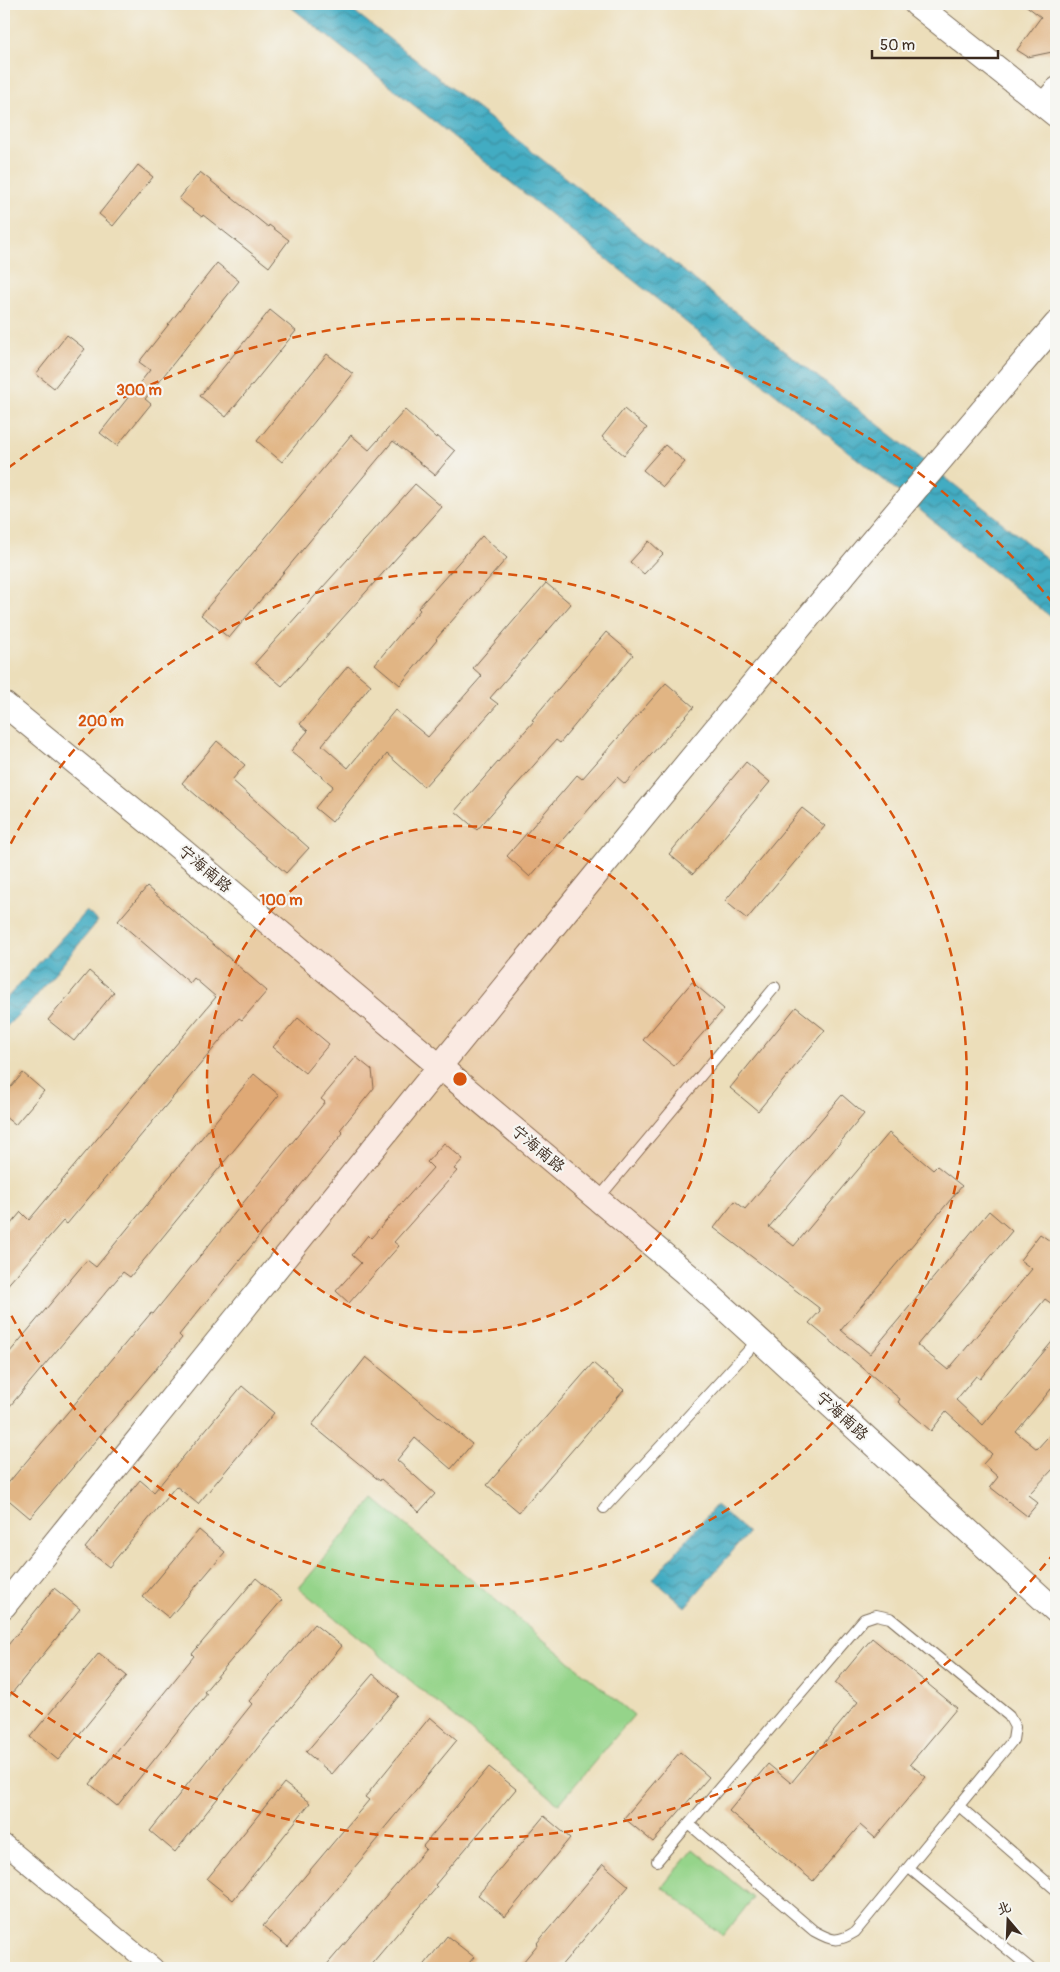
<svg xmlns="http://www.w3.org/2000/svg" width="1060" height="1972" font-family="Pangolin,'LXGW WenKai TC',sans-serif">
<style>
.pitch{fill:#95d48a;stroke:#687f54}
.water{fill:url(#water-waves);stroke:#3f6b70}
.building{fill:#e1b584}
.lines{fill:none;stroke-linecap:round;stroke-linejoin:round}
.service-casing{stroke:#796955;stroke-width:12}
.minor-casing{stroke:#796955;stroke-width:21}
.tertiary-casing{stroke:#796955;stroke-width:26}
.service{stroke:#fff;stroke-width:10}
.minor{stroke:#fff;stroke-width:19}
.tertiary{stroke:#fff;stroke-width:24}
.ring{fill:none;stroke:#d7540e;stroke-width:2.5;stroke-dasharray:9 6}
.labels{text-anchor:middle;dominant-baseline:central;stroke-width:4.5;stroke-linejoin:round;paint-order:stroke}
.street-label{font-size:16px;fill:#3b2a1e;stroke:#f6f6f2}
.centre{fill:#d7540e;stroke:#f6f6f2;stroke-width:2.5}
.ring-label{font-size:15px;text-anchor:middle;font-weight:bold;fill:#d7540e;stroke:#f6f6f2;stroke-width:4.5;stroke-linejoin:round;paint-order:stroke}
</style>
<defs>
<pattern id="water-waves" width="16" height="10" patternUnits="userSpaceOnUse" patternTransform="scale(1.25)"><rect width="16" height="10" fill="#43acc2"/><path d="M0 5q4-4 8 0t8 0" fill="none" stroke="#398c9d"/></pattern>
</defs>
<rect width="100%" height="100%" fill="#f6f6f2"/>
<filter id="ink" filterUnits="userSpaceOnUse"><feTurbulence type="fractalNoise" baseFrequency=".02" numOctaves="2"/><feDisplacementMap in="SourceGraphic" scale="10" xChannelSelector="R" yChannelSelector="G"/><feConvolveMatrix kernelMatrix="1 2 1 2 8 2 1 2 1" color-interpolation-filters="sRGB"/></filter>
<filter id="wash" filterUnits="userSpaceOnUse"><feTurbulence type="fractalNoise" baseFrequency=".0096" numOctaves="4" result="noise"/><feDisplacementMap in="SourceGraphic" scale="20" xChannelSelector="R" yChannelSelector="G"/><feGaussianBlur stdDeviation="1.12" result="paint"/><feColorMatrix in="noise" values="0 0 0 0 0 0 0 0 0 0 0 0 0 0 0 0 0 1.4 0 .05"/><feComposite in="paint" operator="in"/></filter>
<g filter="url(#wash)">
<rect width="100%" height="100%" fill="#ecdeba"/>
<path class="pitch" d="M374,1499L634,1715L559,1804L299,1588Z
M693,1849L753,1898L723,1936L662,1887Z"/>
<path class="water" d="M287,4H345L989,512L1056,566V621L982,562L895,489Z
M86,911L98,921L33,1000L4,1029V1001Z
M716,1505L748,1533L685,1607L653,1579Z"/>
<g id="blocks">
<path class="building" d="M1024,4H1056V47L1052,52L1028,57L1017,50L1041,17Z
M138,165L153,177L113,226L99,214Z
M200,172L268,227L269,225L289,240L269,267L203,215L202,217L179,199Z
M217,263L239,281L145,399L151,404L117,446L100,433L150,370L139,362Z
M270,310L296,331L226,417L200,396Z
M67,335L85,349L54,388L36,374Z
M327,354L353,374L282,462L257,441Z
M624,409L647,428L624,455L602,437Z
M405,410L436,438L437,436L455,451L435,475L393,441L229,638L201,615L351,435L369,450Z
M665,445L685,462L663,487L643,470Z
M415,484L442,507L282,686L255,663Z
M482,536L507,558L436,639L437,640L400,685L375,664L420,610L418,608Z
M649,541L663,554L644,574L630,562Z
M546,583L571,604L490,698L498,704L424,787L387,754L332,822L315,808L333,786L291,751L308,731L300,724L348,666L371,685L322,745L348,768L395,710L428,737L482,676L473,668Z
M606,632L633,655L560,743L556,740L477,830L455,811L534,721L532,720Z
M666,683L694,707L625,784L617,777L530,877L507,856L577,775L582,779Z
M217,741L245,765L232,780L309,848L286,873L182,783Z
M746,762L770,782L693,874L669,854Z
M802,808L825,826L747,919L725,901Z
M147,887L267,991L242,1020L239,1018L67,1224L63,1221L4,1289V1232L21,1212L29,1220L216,997L194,978L190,983L118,921Z
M89,971L114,992L74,1041L48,1020Z
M692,982L724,1009L674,1066L643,1040Z
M796,1007L825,1030L758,1111L730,1088Z
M298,1018L329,1044L305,1073L273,1047Z
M356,1057L372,1070L374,1088L340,1130L343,1133L179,1335L182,1338L30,1518L4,1496V1488L151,1313L153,1314L325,1102L321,1099Z
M23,1073L44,1091L15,1125L4,1116V1095Z
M254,1074L279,1095L130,1277L123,1272L4,1413V1359L87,1260L96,1267Z
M842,1095L864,1114L769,1227L794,1246L889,1133L933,1170L937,1166L962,1186L841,1330L870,1354L989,1211L1012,1231L917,1345L948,1370L1032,1269L1020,1260L1040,1234L1056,1245V1307L1045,1299L980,1379L976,1376L956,1400L983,1425L1056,1337V1383L1016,1432L1037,1449L1056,1428V1466L1028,1495L1038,1503L1027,1516L990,1487L998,1477L983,1464L992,1454L946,1412L931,1431L898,1402L900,1399L809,1323L820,1311L819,1308L714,1228L735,1201L745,1209Z
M444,1143L463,1159L454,1169L457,1171L394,1242L399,1246L349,1303L336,1291L361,1263L352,1255L368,1235L371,1238L433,1168L427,1162Z
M366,1357L472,1444L451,1469L415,1438L397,1460L435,1494L419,1512L381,1479L380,1481L312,1425Z
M593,1363L624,1390L519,1512L487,1485Z
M242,1386L274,1413L198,1504L176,1486L109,1567L85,1548L140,1480L154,1492Z
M199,1530L225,1552L169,1618L143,1597Z
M256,1578L282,1600L204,1692L207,1694L117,1806L90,1784L194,1656L192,1654Z
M54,1588L80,1609L4,1703V1650Z
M314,1624L342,1646L264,1740L175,1852L150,1831L252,1704L249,1701Z
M872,1638L957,1708L910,1764L926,1777L875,1838L860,1825L813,1881L729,1811L768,1764L791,1783L858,1702L835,1683Z
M99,1653L127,1676L58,1760L30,1737Z
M373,1674L399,1696L332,1774L306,1752Z
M430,1717L457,1740L377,1837L379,1838L288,1947L263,1926L369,1800L365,1797Z
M680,1752L709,1777L653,1842L624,1818Z
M489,1767L516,1789L435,1885L437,1887L368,1968H324L426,1849L423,1846Z
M284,1783L310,1803L233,1900L207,1879Z
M544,1816L570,1838L505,1917L478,1895Z
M603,1864L629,1886L559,1968H518L538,1944L537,1943Z
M447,1936L474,1957L465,1968H422Z"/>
</g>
</g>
<g filter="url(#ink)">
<use href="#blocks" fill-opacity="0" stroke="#796955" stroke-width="1"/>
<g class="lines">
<defs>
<path id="service" d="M598,1199L775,987
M604,1508L759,1339
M959,1806L1056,1890
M657,1861L864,1619L876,1615L890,1618L1009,1716L1015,1727L1013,1740L855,1932C837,1943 832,1941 814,1931L689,1824
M909,1868L1030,1968"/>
<path id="minor" d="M1041,104L1056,87
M4,1844L154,1968"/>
<path id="tertiary" d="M916,4L1056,115
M4,704L151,824L689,1276L1056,1611
M4,1606C351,1176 696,744 1056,324"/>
</defs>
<use href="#service" class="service-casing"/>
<use href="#minor" class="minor-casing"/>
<use href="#tertiary" class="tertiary-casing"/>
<use href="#service" class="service"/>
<use href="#minor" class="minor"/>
<use href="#tertiary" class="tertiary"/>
</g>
</g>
<circle cx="460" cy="1079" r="253" fill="#d7540e" fill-opacity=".12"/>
<g class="ring">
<circle cx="460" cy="1079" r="253"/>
<path d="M4 857A507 507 0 1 1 4 1301"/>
<path d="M1055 1552A760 760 0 0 1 8 1690M8 468A760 760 0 0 1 1055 606"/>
</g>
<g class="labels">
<g class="street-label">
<text transform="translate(205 869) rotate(40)">宁海南路</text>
<text transform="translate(538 1149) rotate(40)">宁海南路</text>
<text transform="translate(842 1416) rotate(42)">宁海南路</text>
</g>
</g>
<circle cx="460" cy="1079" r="8" class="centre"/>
<g class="ring-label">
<text x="139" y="395">300 m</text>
<text x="101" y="726">200 m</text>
<text x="281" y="905">100 m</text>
</g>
<rect width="1060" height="1972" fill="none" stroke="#f6f6f2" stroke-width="20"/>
<g transform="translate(1008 1920) rotate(341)" stroke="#f6f6f2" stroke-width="4" paint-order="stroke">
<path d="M0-4L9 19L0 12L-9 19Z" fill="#3b2a1e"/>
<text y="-8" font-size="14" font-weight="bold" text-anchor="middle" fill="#3b2a1e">北</text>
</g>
<path d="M872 50v8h126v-8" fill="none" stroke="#3b2a1e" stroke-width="2.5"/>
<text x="880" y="50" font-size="15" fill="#3b2a1e" stroke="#f6f6f2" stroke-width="4" paint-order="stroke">50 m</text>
</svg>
